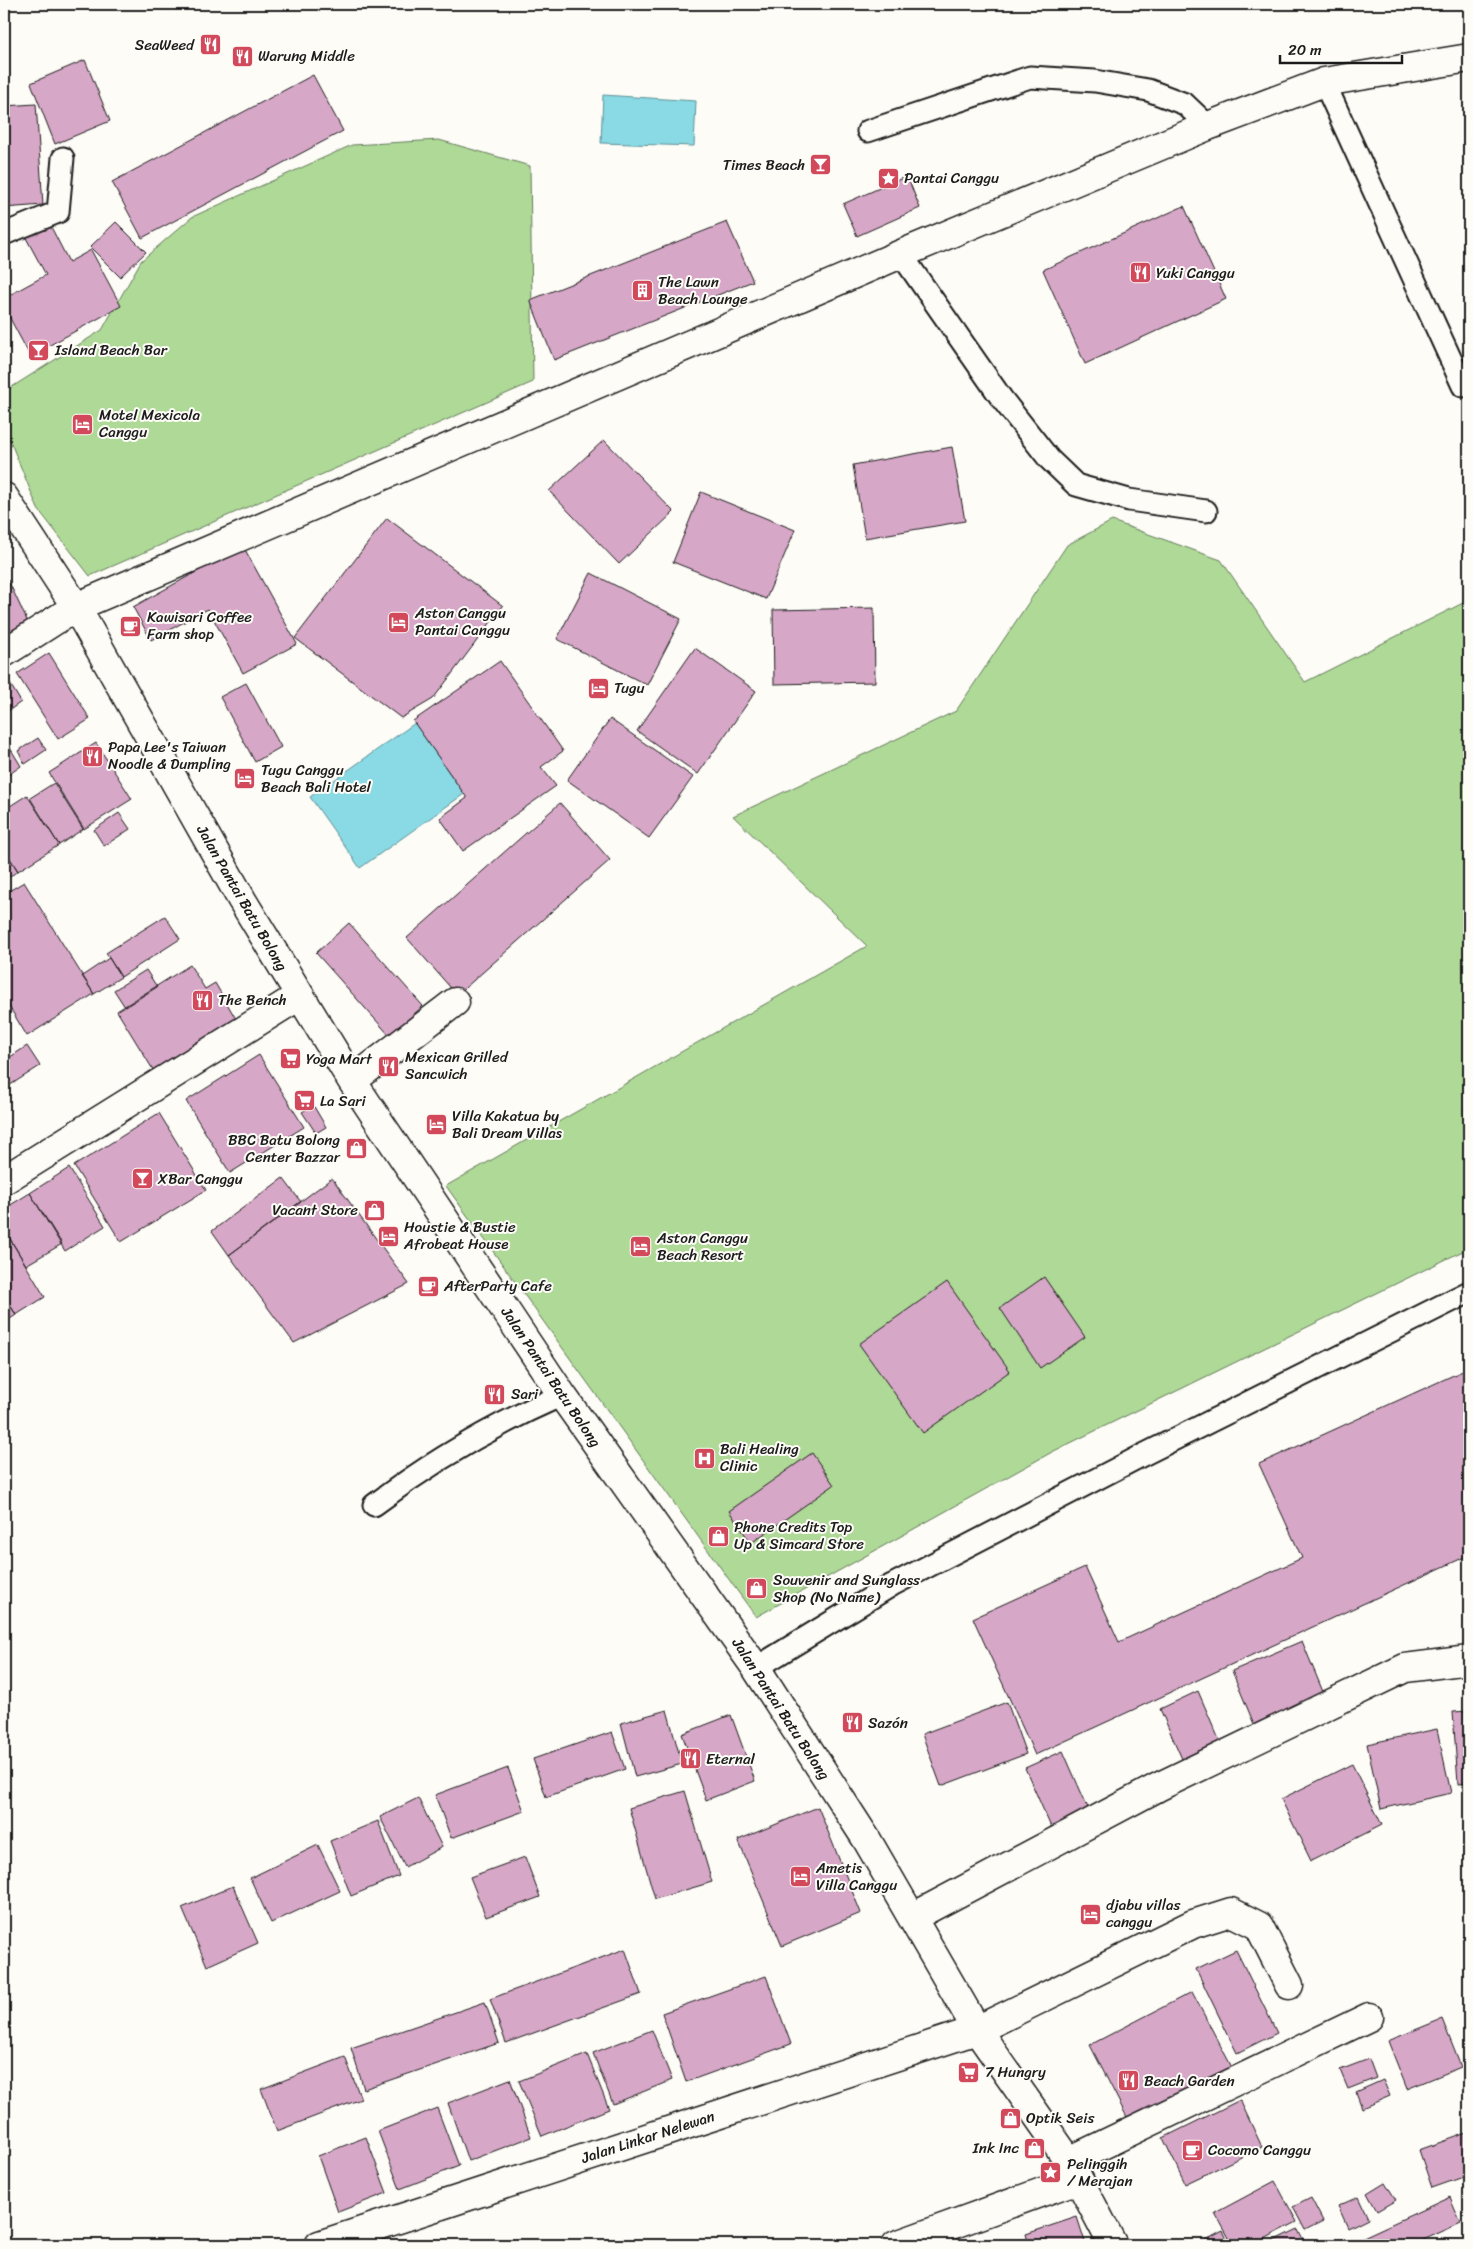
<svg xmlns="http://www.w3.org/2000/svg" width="1473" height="2249" font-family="Sriracha,sans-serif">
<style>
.green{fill:#aed997;stroke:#657a5a}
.water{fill:#89dae4;stroke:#5d8e94}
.building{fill:#d7a7c7;stroke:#1c1c1c}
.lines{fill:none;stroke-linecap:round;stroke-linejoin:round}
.lane-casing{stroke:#1c1c1c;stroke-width:25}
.street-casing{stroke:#1c1c1c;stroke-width:31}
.lane{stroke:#fdfcf7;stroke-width:21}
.street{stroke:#fdfcf7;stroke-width:28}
.labels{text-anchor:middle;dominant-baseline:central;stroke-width:4;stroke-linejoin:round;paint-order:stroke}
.poi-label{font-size:15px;fill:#1c1c1c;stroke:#fdfcf7;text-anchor:start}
.street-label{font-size:15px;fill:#1c1c1c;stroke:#fdfcf7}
</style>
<rect width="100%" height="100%" fill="#fdfcf7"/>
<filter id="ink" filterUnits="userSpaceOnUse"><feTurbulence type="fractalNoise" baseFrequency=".02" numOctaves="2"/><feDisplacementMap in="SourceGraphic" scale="10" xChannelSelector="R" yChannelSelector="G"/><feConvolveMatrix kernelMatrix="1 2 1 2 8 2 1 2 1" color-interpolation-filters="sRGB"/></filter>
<g filter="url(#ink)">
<path class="green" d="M439,140L530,166L533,382L90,576L38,509L4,426V392L102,330L141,261L192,217L352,145Z
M1112,521L1221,560L1305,682L1469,600V1106L1464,1108L1469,1139V1248L1052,1452L756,1617L446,1186L867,946L733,816L956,711L1067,545Z"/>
<path class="water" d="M603,95L696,101L694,146L601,143Z
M415,723L464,794L360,868L310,797Z"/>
<path class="building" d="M85,60L110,121L55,144L31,83Z
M313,75L343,131L142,238L112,182Z
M36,104L43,205L4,208V106Z
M907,176L920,208L857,236L843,204Z
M1184,206L1226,299L1085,364L1043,270Z
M116,222L146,252L120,277L90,247Z
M727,222L753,281L554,360L530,300Z
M49,223L69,262L91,250L121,306L30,356L4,307V298L46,275L25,236Z
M604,440L674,512L619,564L549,491Z
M952,447L965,521L865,538L853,465Z
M701,492L795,530L766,599L673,562Z
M387,518L503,606L433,699L401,718L295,638Z
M243,546L297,644L243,673L208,609L151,640L133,607Z
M591,573L681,619L647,685L557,639Z
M8,580L32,631L4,647V583Z
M874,608L875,682L774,684L773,610Z
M695,648L756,691L698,774L637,731Z
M49,653L90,719L58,739L17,674Z
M500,661L563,751L541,767L556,786L463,851L440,818L467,798L413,721Z
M4,674L21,702L4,714Z
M246,683L281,747L255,762L220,697Z
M610,719L693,777L649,838L567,780Z
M4,738L21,766L4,778Z
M38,738L46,750L25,764L18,751Z
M96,743L132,799L84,829L49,773Z
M54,783L83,829L59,845L30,798Z
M27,795L59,845L18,871L4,849V810Z
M560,803L610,860L457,995L407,938Z
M119,813L130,829L104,846L94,830Z
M4,849L18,871L4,880Z
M24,882L94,994L27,1036L4,998V894Z
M165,916L180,939L121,977L106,953Z
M349,923L423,1006L390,1036L316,953Z
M109,958L121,977L94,994L82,976Z
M190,965L205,989L215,983L236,1019L227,1025L233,1035L160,1081L117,1011Z
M146,970L157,987L125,1007L114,990Z
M27,1046L40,1066L4,1089V1061Z
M259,1055L304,1127L230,1173L186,1101Z
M313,1105L326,1127L316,1133L302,1112Z
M159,1113L206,1190L121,1242L74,1166Z
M69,1168L105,1226L65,1251L30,1193Z
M283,1178L301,1202L229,1255L212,1231Z
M332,1178L409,1284L294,1343L229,1255Z
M30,1193L62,1244L26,1265L4,1229V1209Z
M4,1229L45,1297L16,1315L4,1294Z
M1044,1277L1085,1337L1040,1368L1000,1308Z
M947,1282L1010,1371L923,1433L859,1344Z
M4,1295L16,1315L4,1323Z
M1469,1368V1555L1035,1755L973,1618L1085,1567L1119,1642L1302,1558L1259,1464Z
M812,1453L834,1485L751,1543L729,1511Z
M1302,1641L1326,1699L1256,1729L1232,1671Z
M1198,1691L1224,1751L1186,1768L1160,1709Z
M1007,1702L1026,1754L941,1786L922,1734Z
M667,1710L682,1764L635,1777L621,1723Z
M1469,1711V1783L1458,1784L1453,1712Z
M731,1715L755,1781L706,1800L682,1734Z
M1437,1729L1451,1793L1381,1809L1367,1744Z
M612,1732L625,1769L546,1797L533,1759Z
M1063,1751L1092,1817L1054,1834L1025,1768Z
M1352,1764L1382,1825L1311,1861L1281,1799Z
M508,1768L524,1811L451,1838L435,1795Z
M685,1791L712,1882L655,1899L629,1808Z
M418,1798L442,1847L405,1867L380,1817Z
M818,1807L861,1913L782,1946L738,1840Z
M378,1821L399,1876L351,1896L330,1841Z
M318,1845L340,1891L271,1923L250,1878Z
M525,1857L540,1897L486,1917L470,1877Z
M233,1886L258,1943L207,1966L182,1908Z
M625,1949L641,1994L506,2043L490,1999Z
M1236,1950L1277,2033L1237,2053L1196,1969Z
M766,1976L791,2044L686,2082L662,2013Z
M1192,1992L1235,2073L1132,2127L1090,2045Z
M485,2002L499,2043L364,2089L351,2048Z
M1442,2019L1461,2067L1407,2089L1388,2041Z
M652,2030L672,2080L613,2104L593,2053Z
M587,2054L609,2109L542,2136L519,2081Z
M345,2057L361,2099L277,2131L261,2089Z
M1369,2059L1376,2078L1348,2089L1340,2070Z
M510,2079L531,2137L468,2161L448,2103Z
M1383,2080L1390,2096L1362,2108L1356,2092Z
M1240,2100L1262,2147L1185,2184L1163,2138Z
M437,2108L459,2166L400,2189L378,2131Z
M1469,2132V2175L1432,2188L1419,2150Z
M366,2137L387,2193L338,2212L318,2156Z
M1275,2181L1297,2222L1253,2245H1233L1215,2213Z
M1385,2182L1396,2200L1377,2211L1367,2193Z
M1358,2197L1368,2218L1348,2228L1338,2206Z
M1450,2197L1461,2223L1412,2245H1346Z
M1311,2198L1323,2221L1305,2230L1293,2207Z
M1077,2217L1086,2245H1029L1026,2234Z
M1298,2229L1306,2245H1266Z
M1223,2231L1230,2245H1196Z"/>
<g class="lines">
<defs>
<path id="lane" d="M1324,82L1463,386
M868,131L1030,77L1095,81L1148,90L1185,104L1208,126
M4,234L58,212L63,158
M901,254L1002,399L1049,459L1076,485L1129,500L1206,511
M374,1505C432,1461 496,1424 562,1395
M756,1668L892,1585L1141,1456L1469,1292"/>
<path id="street" d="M4,497L76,607L242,900L352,1081L562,1395L756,1668L867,1840L977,2030L1069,2161L1113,2245
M4,653L76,607L901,254L1208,126L1324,82L1469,58
M352,1081L455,1002
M4,1180L299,996
M913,1917L1160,1786L1405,1668L1469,1660
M1069,2161L1369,2017
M319,2245L977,2030L1193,1924L1231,1912L1259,1926L1289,1985
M896,2245L1078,2179"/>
</defs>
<use href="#lane" class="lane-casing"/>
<use href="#street" class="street-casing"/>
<use href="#lane" class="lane"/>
<use href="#street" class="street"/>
</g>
</g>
<defs>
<symbol id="restaurant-square" viewBox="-11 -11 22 22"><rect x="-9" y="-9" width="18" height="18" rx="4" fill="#d1495b" stroke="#fdfcf7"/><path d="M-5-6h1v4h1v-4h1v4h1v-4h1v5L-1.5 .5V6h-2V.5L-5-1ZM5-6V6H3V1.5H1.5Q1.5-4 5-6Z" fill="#fff"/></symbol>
<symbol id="bar-square" viewBox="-11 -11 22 22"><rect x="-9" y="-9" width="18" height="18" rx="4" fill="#d1495b" stroke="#fdfcf7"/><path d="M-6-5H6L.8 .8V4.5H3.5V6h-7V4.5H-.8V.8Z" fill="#fff"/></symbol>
<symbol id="sight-square" viewBox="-11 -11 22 22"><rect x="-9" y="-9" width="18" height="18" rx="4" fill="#d1495b" stroke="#fdfcf7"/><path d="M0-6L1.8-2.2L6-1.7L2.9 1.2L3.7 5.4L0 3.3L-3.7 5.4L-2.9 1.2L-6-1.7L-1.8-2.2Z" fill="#fff"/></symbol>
<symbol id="building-square" viewBox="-11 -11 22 22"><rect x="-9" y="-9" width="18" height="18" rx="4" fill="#d1495b" stroke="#fdfcf7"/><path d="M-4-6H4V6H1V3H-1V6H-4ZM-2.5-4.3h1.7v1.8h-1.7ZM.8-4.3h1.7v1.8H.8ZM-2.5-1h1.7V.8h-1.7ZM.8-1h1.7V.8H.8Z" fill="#fff"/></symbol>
<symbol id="hotel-square" viewBox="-11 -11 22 22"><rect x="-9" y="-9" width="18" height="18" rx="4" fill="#d1495b" stroke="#fdfcf7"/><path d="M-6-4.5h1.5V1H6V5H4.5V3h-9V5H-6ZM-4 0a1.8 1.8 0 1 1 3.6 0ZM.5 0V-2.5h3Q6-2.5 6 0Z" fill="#fff"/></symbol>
<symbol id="cafe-square" viewBox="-11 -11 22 22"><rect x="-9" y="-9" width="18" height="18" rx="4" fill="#d1495b" stroke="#fdfcf7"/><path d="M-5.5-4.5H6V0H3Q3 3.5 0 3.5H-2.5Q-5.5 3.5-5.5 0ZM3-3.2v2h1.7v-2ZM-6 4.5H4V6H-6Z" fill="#fff"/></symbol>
<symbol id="supermarket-square" viewBox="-11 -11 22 22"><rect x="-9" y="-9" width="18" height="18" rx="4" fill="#d1495b" stroke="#fdfcf7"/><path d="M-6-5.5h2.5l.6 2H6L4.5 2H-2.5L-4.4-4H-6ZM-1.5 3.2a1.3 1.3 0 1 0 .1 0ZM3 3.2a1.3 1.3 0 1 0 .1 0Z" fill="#fff"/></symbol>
<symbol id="shop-square" viewBox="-11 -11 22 22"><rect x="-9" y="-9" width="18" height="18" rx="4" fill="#d1495b" stroke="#fdfcf7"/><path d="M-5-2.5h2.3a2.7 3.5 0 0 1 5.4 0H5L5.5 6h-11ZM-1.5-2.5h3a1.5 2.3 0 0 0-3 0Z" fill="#fff"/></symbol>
<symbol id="hospital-square" viewBox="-11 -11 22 22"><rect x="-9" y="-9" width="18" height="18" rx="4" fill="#d1495b" stroke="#fdfcf7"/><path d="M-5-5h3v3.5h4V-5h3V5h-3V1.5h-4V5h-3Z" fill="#fff"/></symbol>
</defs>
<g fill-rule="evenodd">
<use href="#restaurant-square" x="198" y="32" width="25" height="25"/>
<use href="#restaurant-square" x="230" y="44" width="25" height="25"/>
<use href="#bar-square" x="808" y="152" width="25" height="25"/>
<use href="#sight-square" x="876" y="166" width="25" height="25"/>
<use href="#restaurant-square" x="1128" y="260" width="25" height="25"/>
<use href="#building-square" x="630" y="278" width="25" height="25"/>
<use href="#bar-square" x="26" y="338" width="25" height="25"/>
<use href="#hotel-square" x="70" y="412" width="25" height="25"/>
<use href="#hotel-square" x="386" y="610" width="25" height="25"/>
<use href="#cafe-square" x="118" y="614" width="25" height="25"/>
<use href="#hotel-square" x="586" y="676" width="25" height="25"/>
<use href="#restaurant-square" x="80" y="744" width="25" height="25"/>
<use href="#hotel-square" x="232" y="766" width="25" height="25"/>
<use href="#restaurant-square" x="190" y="988" width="25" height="25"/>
<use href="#supermarket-square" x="278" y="1046" width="25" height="25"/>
<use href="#restaurant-square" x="376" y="1054" width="25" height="25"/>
<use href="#supermarket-square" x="292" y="1088" width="25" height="25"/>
<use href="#hotel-square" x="424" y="1112" width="25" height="25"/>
<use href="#shop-square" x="344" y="1136" width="25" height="25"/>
<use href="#bar-square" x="130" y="1166" width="25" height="25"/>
<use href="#shop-square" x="362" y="1198" width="25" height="25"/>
<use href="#hotel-square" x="376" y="1224" width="25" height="25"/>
<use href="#hotel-square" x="628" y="1234" width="25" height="25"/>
<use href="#cafe-square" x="416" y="1274" width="25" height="25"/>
<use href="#restaurant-square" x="482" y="1382" width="25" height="25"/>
<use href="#hospital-square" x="692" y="1446" width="25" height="25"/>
<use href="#shop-square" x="706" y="1524" width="25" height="25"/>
<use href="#shop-square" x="744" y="1576" width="25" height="25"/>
<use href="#restaurant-square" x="840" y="1710" width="25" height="25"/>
<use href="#restaurant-square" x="678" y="1746" width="25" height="25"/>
<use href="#hotel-square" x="788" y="1864" width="25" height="25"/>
<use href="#hotel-square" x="1078" y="1902" width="25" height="25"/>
<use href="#supermarket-square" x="956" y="2060" width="25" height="25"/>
<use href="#restaurant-square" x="1116" y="2068" width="25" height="25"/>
<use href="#shop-square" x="998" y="2106" width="25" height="25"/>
<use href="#shop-square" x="1022" y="2136" width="25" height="25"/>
<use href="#cafe-square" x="1180" y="2138" width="25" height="25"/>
<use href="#sight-square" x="1038" y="2160" width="25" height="25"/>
</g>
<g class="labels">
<g class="poi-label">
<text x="194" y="45" text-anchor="end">SeaWeed</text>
<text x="258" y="56">Warung Middle</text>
<text x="805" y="165" text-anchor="end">Times Beach</text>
<text x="904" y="178">Pantai Canggu</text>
<text x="1156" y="273">Yuki Canggu</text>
<text x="658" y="282">The Lawn<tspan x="658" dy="17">Beach Lounge</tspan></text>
<text x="55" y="350">Island Beach Bar</text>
<text x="99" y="415">Motel Mexicola<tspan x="99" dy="17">Canggu</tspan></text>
<text x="415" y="613">Aston Canggu<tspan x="415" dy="17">Pantai Canggu</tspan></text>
<text x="147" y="617">Kawisari Coffee<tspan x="147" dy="17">Farm shop</tspan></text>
<text x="614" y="688">Tugu</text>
<text x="108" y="747">Papa Lee's Taiwan<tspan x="108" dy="17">Noodle &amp; Dumpling</tspan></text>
<text x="261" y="770">Tugu Canggu<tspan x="261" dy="17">Beach Bali Hotel</tspan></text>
<text x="218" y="1000">The Bench</text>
<text x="405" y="1057">Mexican Grilled<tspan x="405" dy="17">Sancwich</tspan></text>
<text x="306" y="1059">Yoga Mart</text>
<text x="320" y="1101">La Sari</text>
<text x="452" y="1116">Villa Kakatua by<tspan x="452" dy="17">Bali Dream Villas</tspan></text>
<text x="340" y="1140" text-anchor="end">BBC Batu Bolong<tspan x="340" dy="17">Center Bazzar</tspan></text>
<text x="158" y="1179">XBar Canggu</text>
<text x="358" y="1210" text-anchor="end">Vacant Store</text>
<text x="404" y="1227">Houstie &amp; Bustie<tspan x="404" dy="17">Afrobeat House</tspan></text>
<text x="657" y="1238">Aston Canggu<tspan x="657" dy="17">Beach Resort</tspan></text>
<text x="444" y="1286">AfterParty Cafe</text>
<text x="511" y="1394">Sari</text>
<text x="720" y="1449">Bali Healing<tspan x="720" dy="17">Clinic</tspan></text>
<text x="734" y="1527">Phone Credits Top<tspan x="734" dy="17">Up &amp; Simcard Store</tspan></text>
<text x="773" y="1580">Souvenir and Sunglass<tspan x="773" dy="17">Shop (No Name)</tspan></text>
<text x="868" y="1723">Sazón</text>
<text x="706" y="1759">Eternal</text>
<text x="816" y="1868">Ametis<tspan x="816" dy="17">Villa Canggu</tspan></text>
<text x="1106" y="1905">djabu villas<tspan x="1106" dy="17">canggu</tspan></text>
<text x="985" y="2072">7 Hungry</text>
<text x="1144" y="2081">Beach Garden</text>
<text x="1026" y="2118">Optik Seis</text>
<text x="1019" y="2148" text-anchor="end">Ink Inc</text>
<text x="1208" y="2150">Cocomo Canggu</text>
<text x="1067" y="2164">Pelinggih<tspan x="1067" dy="17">/ Merajan</tspan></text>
</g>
<g class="street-label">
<text transform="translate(242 898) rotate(60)">Jalan Pantai Batu Bolong</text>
<text transform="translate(551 1377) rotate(56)">Jalan Pantai Batu Bolong</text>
<text transform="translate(781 1709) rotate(57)">Jalan Pantai Batu Bolong</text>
<text transform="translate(648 2137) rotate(-18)">Jalan Linkar Nelewan</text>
</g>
</g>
<rect width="1473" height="2249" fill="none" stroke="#fdfcf7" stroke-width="20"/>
<rect x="10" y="10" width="1453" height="2229" fill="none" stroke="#1c1c1c" stroke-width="2" filter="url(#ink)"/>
<path d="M1280 55v8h122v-8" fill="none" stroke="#1c1c1c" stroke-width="2.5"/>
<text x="1288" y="55" font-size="15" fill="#1c1c1c" stroke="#fdfcf7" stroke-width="4" paint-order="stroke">20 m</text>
</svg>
